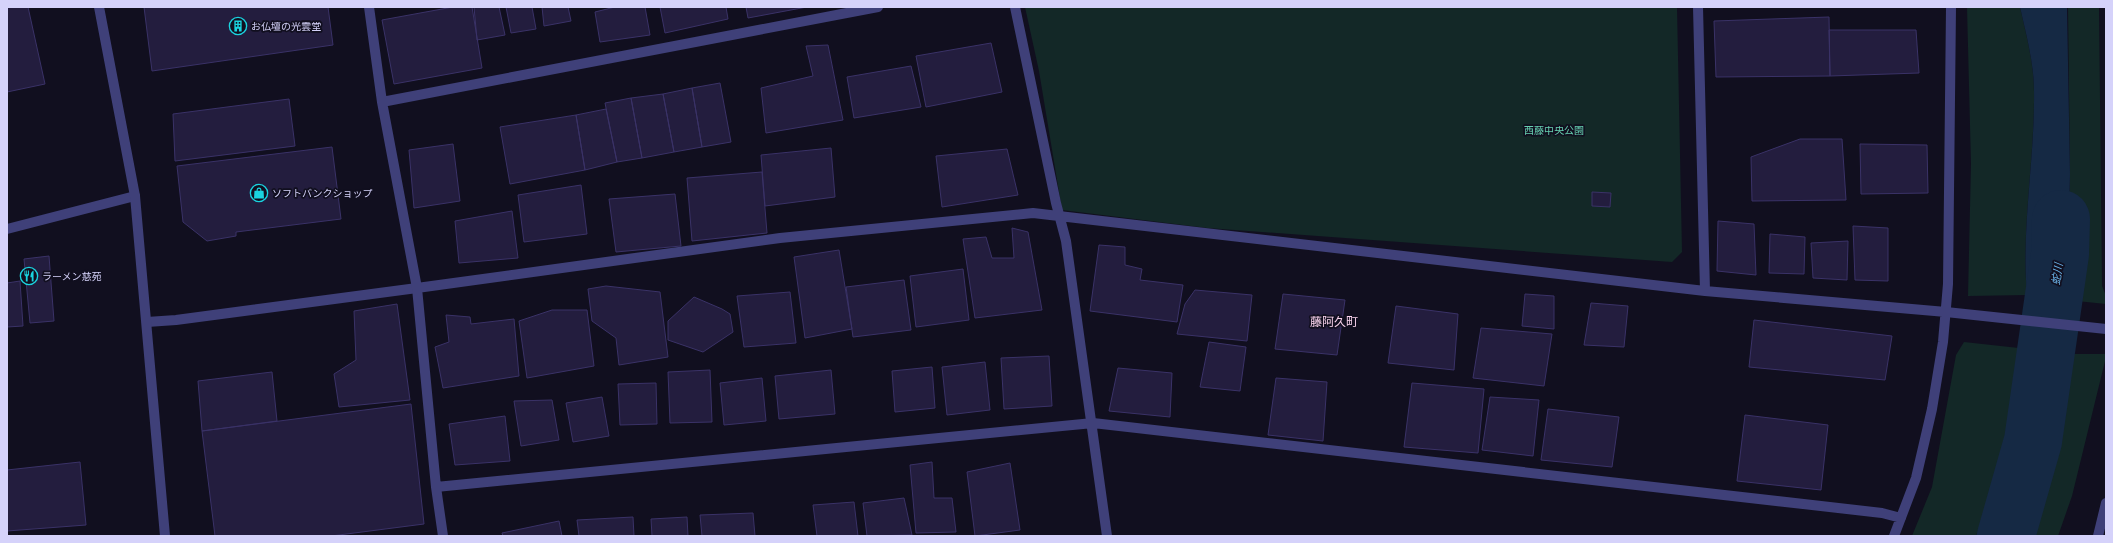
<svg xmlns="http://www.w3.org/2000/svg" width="2113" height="543" font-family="Inter,'Noto Sans JP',sans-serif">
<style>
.green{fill:#132827}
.water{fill:#152944}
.pier{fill:#110f1f}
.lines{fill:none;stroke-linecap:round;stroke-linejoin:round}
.river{stroke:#152944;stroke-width:58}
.building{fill:#231d3e;stroke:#3a3267}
.service{stroke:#3f4079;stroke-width:10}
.minor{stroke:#3f4079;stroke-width:10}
.tertiary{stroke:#3f4079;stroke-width:10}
.labels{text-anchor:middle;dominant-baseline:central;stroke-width:3.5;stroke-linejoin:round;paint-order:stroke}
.poi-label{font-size:10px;fill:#d5d2fa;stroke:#110f1f;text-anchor:start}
.park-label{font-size:10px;fill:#67d1b2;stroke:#110f1f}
.water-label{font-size:11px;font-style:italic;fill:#6cb7ee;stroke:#110f1f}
.quarter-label{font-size:12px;fill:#fad4ee;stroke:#110f1f}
</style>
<rect width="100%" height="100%" fill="#110f1f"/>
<path class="green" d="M1025,7H1677L1682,252L1672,262L1207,228L1062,210L1039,71Z
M1967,7H2020C2026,34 2034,63 2034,91C2035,159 2021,227 2027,295L1968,296L1971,164Z
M2068,7H2099L2102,286L2106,296V304L2067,300L2070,174Z
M1964,342L2028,349L2026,406L1976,536H1912L1932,487L1956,355Z
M2064,354H2106V357L2072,496L2058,536H2028L2033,519Z"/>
<path class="water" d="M2020,7H2067L2070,174L2067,300L2027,295C2021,227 2035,159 2034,91C2034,63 2026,34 2020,7Z
M2028,349L2064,354L2033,519L2028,536H1976L2026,406Z"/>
<path class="pier" d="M2025,295L2067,300H2069L2067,302L2027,297Z"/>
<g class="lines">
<path class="river" d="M2006,536L2033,441L2060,254L2061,219"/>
</g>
<path class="building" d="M7,7H28L45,84L7,92Z
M144,7H328L333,45L152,71Z
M453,7H472L482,68L394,84L382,20Z
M474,7H499L505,35L477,40Z
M506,7H532L536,29L511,33Z
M542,7H568L571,21L544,26Z
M615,7H645L650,35L600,42L595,12Z
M660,7H726L728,19L665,33Z
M746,7H807L748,18Z
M1829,17L1830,76L1716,77L1714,21Z
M1829,30H1916L1919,73L1830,76Z
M991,43L1002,92L926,107L916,56Z
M828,45L843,120L766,133L761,88L813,76L806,46Z
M911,66L921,107L854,118L847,77Z
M720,83L731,142L702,147L692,88Z
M692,88L702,147L674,152L663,94Z
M663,94L674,152L642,158L631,98Z
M631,98L642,158L617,162L605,103Z
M289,99L295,146L175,161L173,114Z
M606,109L617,162L585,170L576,115Z
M576,115L585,170L510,184L500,127Z
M1800,139H1842L1846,200L1752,201L1751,157Z
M453,144L460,201L414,208L409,150Z
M1860,144L1927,145L1928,193L1861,194Z
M332,147L341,219L236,232V236L207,241L183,222L177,166Z
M831,148L835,197L765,206L761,155Z
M1007,149L1018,195L942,207L936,156Z
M762,172L767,233L692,241L687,178Z
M581,185L587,234L524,242L518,195Z
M1592,192L1611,193L1610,207L1592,206Z
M675,194L681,246L616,252L609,199Z
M512,211L518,258L459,263L455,221Z
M1718,221L1754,224L1756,275L1717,271Z
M1853,226L1888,228V281L1855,280Z
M1012,228L1028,232L1042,310L975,318L963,239L986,237L992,258H1014Z
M1770,234L1805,237L1804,274L1769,273Z
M1848,241L1847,280L1813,278L1811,243Z
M1099,245L1125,247V265L1142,269L1140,280L1183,285L1177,322L1090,311Z
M839,250L852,329L805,338L794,257Z
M49,256L54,321L30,323L24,259Z
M963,269L969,320L916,327L910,276Z
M904,280L911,330L853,337L846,287Z
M20,281L23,326L7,327V283Z
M606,286L660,292L668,357L619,365L616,338L592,321L588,289Z
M1195,290L1252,295L1247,341L1177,334L1185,304Z
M790,292L796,343L744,347L737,296Z
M1283,294L1345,300L1337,355L1275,349Z
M1525,294L1554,296V329L1522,326Z
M694,297L722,309L730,314L733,332L703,352L668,340V321Z
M1591,303L1628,306L1624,347L1584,345Z
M397,304L410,400L339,407L334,374L356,360L354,311Z
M1396,306L1458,314L1454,370L1388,363Z
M552,310H587L594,366L527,378L519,321Z
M446,315L470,317L471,324L514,319L519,376L443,388L435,347L449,342Z
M1754,320L1892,336L1885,380L1749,367Z
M1481,328L1552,334L1544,386L1473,378Z
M1209,342L1246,347L1240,391L1200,387Z
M1049,356L1052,406L1004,409L1001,358Z
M985,362L990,410L947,415L942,367Z
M932,367L935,408L895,412L892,371Z
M1118,368L1172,373L1170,417L1109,411Z
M710,370L712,422L670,423L668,372Z
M831,370L835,414L779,419L775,376Z
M272,372L277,421L202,431L198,381Z
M762,378L766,421L724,425L720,383Z
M1276,378L1327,382L1323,441L1268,435Z
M656,383L657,424L620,425L618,384Z
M1412,383L1484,389L1478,453L1404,447Z
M602,397L609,436L573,442L566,403Z
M1490,397L1539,400L1533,456L1482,450Z
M552,400L559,440L521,446L514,401Z
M411,404L424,524L331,536H215L202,431Z
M1548,409L1619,417L1612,467L1541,460Z
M1745,415L1828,425L1821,490L1737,481Z
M505,416L510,461L455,465L449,424Z
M80,462L86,525L7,531V470Z
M932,462L934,498H952L956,532L916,533L910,465Z
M1010,463L1020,530L975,536L967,472Z
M904,498L912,535L867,536L863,503Z
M854,502L858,536H817L813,505Z
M753,513L755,536H702L700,515Z
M633,517L634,536H579L577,520Z
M687,517L688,536H652L651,519Z
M559,521L562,536H503L502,533Z"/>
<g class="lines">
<path class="service" d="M147,322L176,320L417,288"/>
<path class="minor" d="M369,7L382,102L417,288L436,487L443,536
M1015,7L1056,203L1066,241L1107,536
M1698,7L1705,291
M382,102L878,7
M7,229L135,196
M417,288L780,238L1033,213L1705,291L1946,312L2106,329
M436,487L1093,423L1882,513L1901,518
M1894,536L1916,478L1932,409L1943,342L1948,284L1951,7
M2098,536L2106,503"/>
<path class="tertiary" d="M99,7L135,196L165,536"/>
</g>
<defs>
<symbol id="building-ring" viewBox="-11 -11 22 22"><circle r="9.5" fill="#110f1f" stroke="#1ad3df" stroke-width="1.5"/><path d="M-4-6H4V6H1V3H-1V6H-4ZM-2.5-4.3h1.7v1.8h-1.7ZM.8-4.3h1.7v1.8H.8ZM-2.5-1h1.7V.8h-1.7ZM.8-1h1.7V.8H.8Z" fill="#1ad3df"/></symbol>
<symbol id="shop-ring" viewBox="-11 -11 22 22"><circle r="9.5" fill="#110f1f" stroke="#1ad3df" stroke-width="1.5"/><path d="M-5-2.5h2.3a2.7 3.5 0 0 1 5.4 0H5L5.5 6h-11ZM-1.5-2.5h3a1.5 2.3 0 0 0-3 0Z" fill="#1ad3df"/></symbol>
<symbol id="restaurant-ring" viewBox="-11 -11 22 22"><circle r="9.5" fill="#110f1f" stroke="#1ad3df" stroke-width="1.5"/><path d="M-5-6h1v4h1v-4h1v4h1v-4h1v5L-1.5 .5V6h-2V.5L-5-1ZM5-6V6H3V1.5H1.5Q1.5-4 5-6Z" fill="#1ad3df"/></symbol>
</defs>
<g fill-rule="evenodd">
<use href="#building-ring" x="228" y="16" width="20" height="20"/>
<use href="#shop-ring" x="249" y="183" width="20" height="20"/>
<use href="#restaurant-ring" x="19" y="266" width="20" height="20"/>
</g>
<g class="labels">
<g class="poi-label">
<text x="251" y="26">お仏壇の光雲堂</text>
<text x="272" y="193">ソフトバンクショップ</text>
<text x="42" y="276">ラーメン慈苑</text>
</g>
<g class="park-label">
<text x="1554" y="130">西藤中央公園</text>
</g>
<g class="water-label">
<text transform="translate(2057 274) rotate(-82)">蛇川</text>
</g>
<g class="quarter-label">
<text x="1334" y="321">藤阿久町</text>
</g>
</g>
<rect width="2113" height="543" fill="none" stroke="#d5d2fa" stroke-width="16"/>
</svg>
